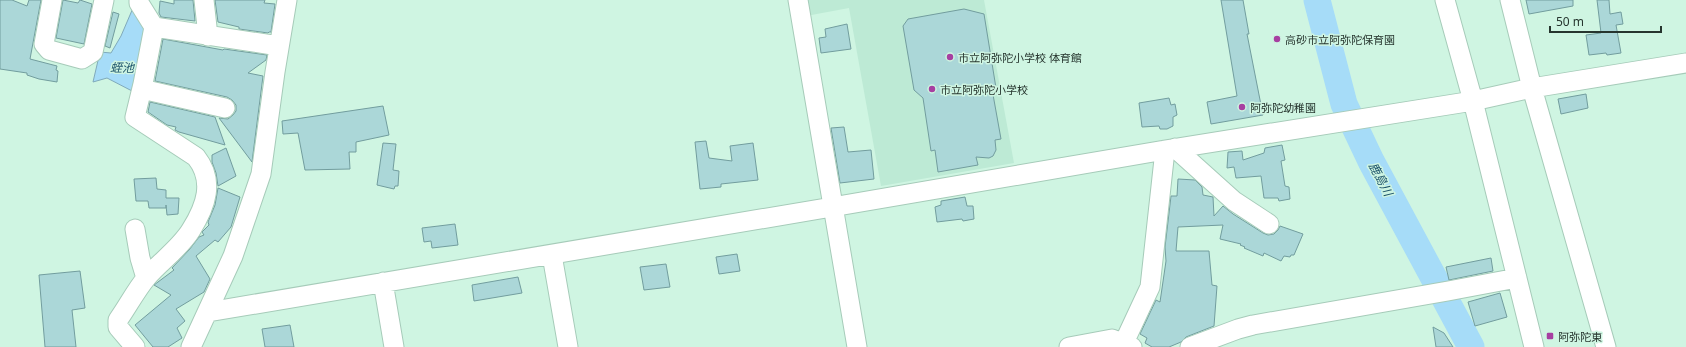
<svg xmlns="http://www.w3.org/2000/svg" width="1686" height="347" font-family="'Noto Sans','Noto Sans JP',sans-serif">
<style>
.built{fill:#bdead5}
.water{fill:#a6dcf8;stroke:#80aabb}
.lines{fill:none;stroke-linecap:round;stroke-linejoin:round}
.river{stroke:#a6dcf8;stroke-width:27}
.building{fill:#abd7d8;stroke:#729d9e}
.minor-casing{stroke:#a6cbb9;stroke-width:21}
.minor{stroke:#fff;stroke-width:19}
.poi-dot{fill:#a73fa1;stroke:#cff5e2;stroke-width:1.5}
.labels{text-anchor:middle;dominant-baseline:central;stroke-width:3;stroke-linejoin:round;paint-order:stroke}
.poi-label{font-size:11px;fill:#26352e;stroke:#cff5e2;text-anchor:start}
.water-label{font-size:12px;font-style:italic;fill:#1c526a;stroke:#cff5e2}
</style>
<rect width="100%" height="100%" fill="#cff5e2"/>
<path class="built" d="M804,0H984L1014,163L881,186L849,8L806,16Z"/>
<path class="water" d="M133,8L144,20L147,37L134,92L107,78L93,82L100,52L111,53L121,36Z"/>
<g class="lines">
<path class="river" d="M1317,0L1344,104L1371,161L1471,347"/>
</g>
<path class="building" d="M0,0H12L27,6L29,0H41L30,59L57,66L56,70L58,71L57,82L39,79L27,75V73L0,69Z
M63,0L78,3L80,0L92,4L84,44L56,38Z
M174,0H193L195,21L161,17L159,13L160,1L174,4Z
M215,0H265L264,3L275,4L271,32H269L268,33L239,29V27L218,22Z
M1221,0H1243L1249,34H1247L1263,115L1211,124L1207,102L1237,96Z
M1526,0H1573V6L1529,14Z
M1597,0H1609L1610,14L1621,12L1623,24L1616,25L1621,53L1607,55L1606,53L1589,55L1586,35L1601,33Z
M964,9L984,14L996,88L992,89L1001,139L995,140L996,150L993,156L989,158L976,157L978,165L938,172L935,150L931,151L923,98L914,90L903,26L908,19Z
M113,12L119,14L110,48L105,46Z
M847,24L851,49L821,53L819,38L826,37L825,29Z
M163,39L223,50L224,49L267,55L266,60L248,73L263,76L252,162L219,118L228,119L233,115L236,111V105L232,100L227,97L155,81Z
M1586,94L1588,108L1561,114L1558,99Z
M1169,98L1171,105L1175,104L1177,115L1173,117V126L1167,129H1160L1159,126L1142,127L1139,103Z
M150,102L215,117L225,145L179,132L175,130L176,127L167,125L148,112Z
M383,106L389,135L356,142V152H349L350,169L305,170L298,133L283,134L282,121Z
M844,127L848,152L871,150L874,179L840,183L831,128Z
M706,141L709,158L732,161L730,146L753,143L758,180L721,184V187L700,189L695,142Z
M383,143L396,144L393,170L399,171L398,186H395L394,189L377,185Z
M1282,145L1285,160L1281,161L1285,186L1289,187L1290,199L1279,201L1278,198H1264L1261,176L1236,178L1234,167L1227,168L1228,152L1242,151L1243,160L1264,153L1265,148Z
M226,148L236,176L218,186L216,173L212,162V155Z
M156,178L157,189L166,190V198H179L178,214L167,215L166,205V208H149L148,201H136L134,179Z
M1178,179L1195,180L1202,187L1203,195L1213,197L1214,216L1223,206L1233,214L1263,233L1268,235L1274,234L1278,230L1280,226L1303,234L1294,255H1291L1290,257L1284,256L1281,261L1264,253L1263,256L1244,248L1245,247L1240,245L1241,244L1220,239L1223,225L1178,227L1176,251H1209L1212,285L1217,286L1214,326L1186,337L1181,342L1169,347H1152L1145,343L1147,338L1140,334L1156,300L1160,302L1166,261L1165,247L1171,196H1177Z
M218,188L240,197L231,227L218,242L215,240L196,256L210,279L204,292L176,309L185,321L177,328L182,338L168,347H153L135,325L171,295L154,285L174,270L172,268L189,250L199,237L204,235L202,232L209,225L208,222L215,205Z
M965,197L967,206H973L974,219L963,221L962,219L937,222L935,207L941,205V201Z
M455,224L458,245L432,248L431,241L424,242L422,228Z
M737,254L740,271L719,274L716,257Z
M1491,258L1493,271L1449,280L1446,267Z
M666,264L670,287L644,290L640,267Z
M80,271L85,308L72,310L76,347H45L39,275Z
M518,277L522,293L474,301L472,285Z
M1500,293L1507,317L1475,326L1468,302Z
M290,325L294,347H265L262,329Z
M1433,327L1444,333L1453,347H1436Z"/>
<g class="lines">
<defs>
<path id="minor" d="M52,0L44,44L49,50L82,59L93,52L104,0
M139,0V3L154,27L279,46
M204,0L208,36
M798,0L857,347
M1445,0L1473,101L1534,347
M1510,0L1532,88L1606,347
M154,27L143,84L146,90L225,108
M1175,148L1234,201L1269,224
M135,229L140,258L146,278
M552,255L568,347
M383,282L394,347
M208,312L832,207L1165,150L1473,101L1532,88L1686,63
M135,347L118,327V320C128,306 136,290 147,277C161,261 180,248 191,230C206,206 215,181 196,157L135,117L143,84
M191,347L233,256L261,174L275,72L287,0
M1069,347L1112,339L1132,347
M1122,347L1150,287L1165,150
M1190,347L1238,329L1253,325L1448,291L1517,278"/>
</defs>
<use href="#minor" class="minor-casing"/>
<use href="#minor" class="minor"/>
</g>
<g class="poi-dot">
<circle cx="1277" cy="39" r="4"/>
<circle cx="950" cy="57" r="4"/>
<circle cx="932" cy="89" r="4"/>
<circle cx="1242" cy="107" r="4"/>
<rect x="1546" y="332" width="8" height="8" rx="2"/>
</g>
<g class="labels">
<g class="poi-label">
<text x="1285" y="39">高砂市立阿弥陀保育園</text>
<text x="958" y="57">市立阿弥陀小学校 体育館</text>
<text x="940" y="89">市立阿弥陀小学校</text>
<text x="1250" y="107">阿弥陀幼稚園</text>
<text x="1558" y="336">阿弥陀東</text>
</g>
<g class="water-label">
<text x="122" y="67">蛭池</text>
<text transform="translate(1381 179) rotate(62)">鹿島川</text>
</g>
</g>
<path d="M1550 26v6h111v-6" fill="none" stroke="#26352e" stroke-width="2"/>
<text x="1556" y="26" font-size="12" fill="#26352e" stroke="#cff5e2" stroke-width="3" paint-order="stroke">50 m</text>
</svg>
